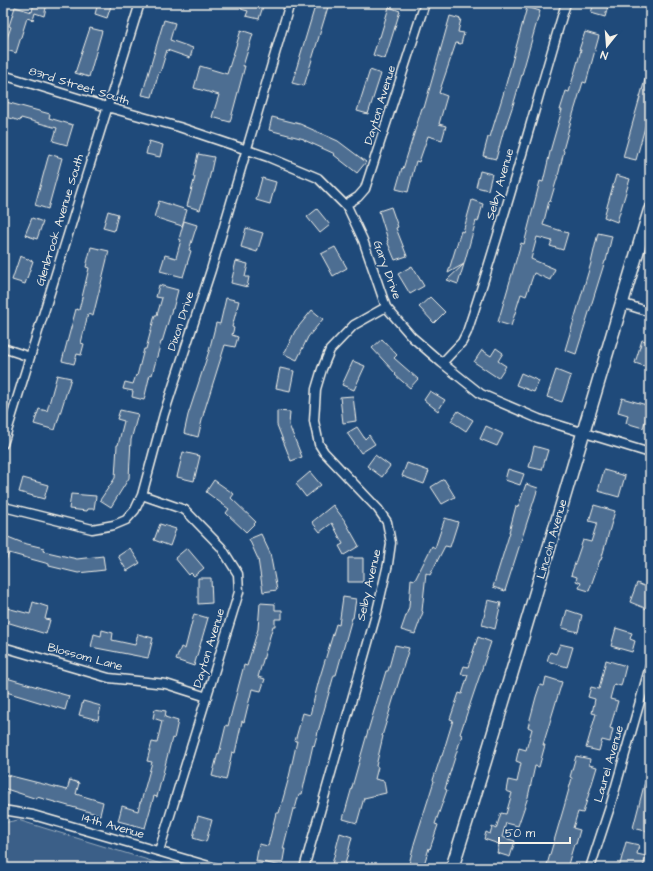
<svg xmlns="http://www.w3.org/2000/svg" width="653" height="871" font-family="'Architects Daughter',sans-serif">
<style>
.green{fill:#3a5f88;stroke:#97a8b8}
.building{fill:#4d6e92;stroke:#f4f1e8}
.lines{fill:none;stroke-linecap:round;stroke-linejoin:round}
.street-casing{stroke:#f4f1e8;stroke-width:11}
.secondary-casing{stroke:#f4f1e8;stroke-width:15}
.street{stroke:#1f4a7a;stroke-width:8}
.secondary{stroke:#1f4a7a;stroke-width:12}
.labels{text-anchor:middle;dominant-baseline:central;stroke-width:3;stroke-linejoin:round;paint-order:stroke}
.street-label{font-size:12px;fill:#f4f1e8;stroke:#1f4a7a}
</style>
<rect width="100%" height="100%" fill="#1f4a7a"/>
<filter id="ink" filterUnits="userSpaceOnUse"><feTurbulence type="fractalNoise" baseFrequency=".025" numOctaves="2"/><feDisplacementMap in="SourceGraphic" scale="8" xChannelSelector="R" yChannelSelector="G"/><feConvolveMatrix kernelMatrix="1 2 1 2 8 2 1 2 1" color-interpolation-filters="sRGB"/></filter>
<g filter="url(#ink)">
<path class="green" d="M18,820L174,868H3V823Z"/>
<path class="building" d="M34,3L47,4L44,16L35,13L33,20L27,18L16,53L3,49L11,27L9,26L15,7L32,12Z
M98,3H112L107,18L95,14Z
M243,3H264L259,19L246,16L248,11L241,9Z
M316,3L328,7L304,86L292,83Z
M594,3H609L605,17L591,13Z
M389,7L400,11L385,59L373,55L379,37H380Z
M527,7L540,11L515,99L505,129H504L496,159L483,156L488,137H490L503,95Z
M450,16L461,19L458,32L464,33L461,44L456,43L439,93L447,96L439,124L446,126L442,140L428,136L419,162L416,161L408,192L396,189L402,168L403,169L422,108H424Z
M164,20L175,23L170,40L193,48L190,58L167,50L160,73L159,72L152,97L142,95Z
M90,28L102,31L89,77L75,73Z
M241,30L253,34L243,66H245L230,122L212,117L219,95L194,88L200,66L227,74Z
M585,32L599,36L586,83L583,82L571,121L563,150L564,151L559,172L550,202L549,201L543,225L568,233L563,250L550,246L552,241L537,237L531,259L555,269L550,280L534,273L526,296L521,294L511,326L498,322L521,243L524,244L540,181L543,182L551,148L562,110H560L566,91L569,92L581,50H579Z
M648,69L650,70V109L636,160L623,157Z
M370,70L381,74L368,114L357,111Z
M6,102L50,114L49,118L73,125L67,145L53,141L57,128L21,118L20,121L3,116Z
M272,117L300,124L338,141L366,162L357,173L334,155L335,154L304,140V139L269,130Z
M149,141L163,145L160,157L146,154Z
M49,154L62,158L48,209L35,205Z
M198,154L214,157L209,180L200,210L187,206L195,177H193Z
M480,171L492,174L488,190L476,187Z
M616,175L630,179L617,222L604,217Z
M262,178L276,182L270,204L256,200Z
M472,200L483,204L478,222L476,221L464,264L448,273L461,231L463,232Z
M159,201L187,210L182,226L154,217Z
M391,207L398,227L396,228L407,256L395,260L387,241L388,240L379,211Z
M317,209L330,225L320,233L307,217Z
M108,211L118,214L114,231L103,228Z
M32,218L43,222L37,239L25,235Z
M184,221L197,225L189,250L191,251L183,277L160,271L165,255L176,258L181,240L179,239Z
M246,228L263,233L257,252L241,247Z
M598,233L612,236L606,261H605L576,354L565,350L591,263Z
M91,247L109,251L93,316L88,314L81,343L84,344L81,355L77,354L74,364L62,361L76,309L79,310L89,268L86,267Z
M335,247L347,268L333,276L321,254Z
M20,256L33,261L25,284L12,280Z
M236,261L248,264L245,277H249L247,287L231,283Z
M464,264L458,284L447,280Z
M412,266L424,286L410,294L398,274Z
M159,285L178,290L173,309H172L162,342H161L152,375L150,374L144,400L132,397L133,391L123,389L125,382L133,384L136,375L137,376L144,349H146L155,315H157L162,298L156,297Z
M430,297L445,312L434,323L419,307Z
M226,298L239,301L232,327L234,328L232,335L238,337L235,347L225,345L204,412L198,437L184,433L188,415L209,351L216,323L220,324Z
M312,310L323,319L308,337L297,360L284,354L295,331Z
M382,339L397,355L394,358L418,379L410,388L395,375L396,374L372,348Z
M642,340L650,342V357L647,367L635,363Z
M496,348L503,353L498,361L506,366L498,378L474,362L482,350L491,356Z
M353,361L365,366L354,390L342,385Z
M280,368L294,371L290,391L276,388Z
M556,370L571,376L562,402L547,397Z
M521,373L539,381L534,392L516,385Z
M57,375L71,378L55,430L34,424L39,409L47,411Z
M430,391L445,400L438,411L424,400Z
M353,396L356,421L343,423L340,397Z
M622,398L650,406L643,428L626,423L628,415L618,412Z
M120,410L138,414L131,440L129,478L111,507L100,500L115,478L117,445H118L124,421L117,419Z
M277,411L290,412L289,425L302,457L291,461L277,425Z
M458,411L473,420L466,431L451,421Z
M486,426L503,434L497,446L480,439Z
M357,427L365,439L369,435L375,444L361,453L347,433Z
M534,446L548,450L542,470L529,467Z
M183,452L200,456L194,481L177,477Z
M375,455L390,466L382,477L367,466Z
M407,463L429,471L424,484L402,476Z
M508,469L524,474L520,485L505,480Z
M604,470L625,476L619,497L598,491Z
M310,472L321,485L306,497L296,484Z
M23,478L48,485L44,499L19,492Z
M444,479L455,497L442,504L431,487Z
M214,480L234,494L231,498L256,522L246,532L226,513L229,509L206,492Z
M526,484L538,488L505,591L493,587L510,532H509L516,506L518,507Z
M71,494L96,496L94,509H88L87,511L69,509Z
M333,505L345,521L359,546L344,555L339,546L343,544L332,523L320,532L312,522Z
M594,505L615,511L601,560H600L589,591L579,588L581,583L576,581L577,577L571,575L583,540L591,542L597,523L589,521Z
M445,518L458,522L450,547L445,546L430,575L426,573L422,611L423,612L415,634L401,630L409,607L411,579L415,580L432,546L435,548Z
M160,524L176,529L170,546L154,540Z
M261,534L270,553L277,590L263,592L258,559L249,539Z
M3,535L23,543L44,548L43,551L77,559L103,556L105,570L78,573L49,566V564L9,553L3,568Z
M130,548L140,563L127,571L118,556Z
M187,548L204,568L194,576L191,573L189,575L175,558Z
M348,558H363V582H348Z
M648,572H650V602L647,609L630,602L637,583L644,586Z
M198,578H211L212,603L198,604Z
M343,597L356,599L353,618H352L336,675H334L314,746L313,745L302,794H299L295,809H293L283,849H285L282,866L256,861L259,844L268,846L276,813H279L289,777L297,741H295L303,713L310,715L319,680L336,624L339,625Z
M488,600L501,603L495,629L482,625Z
M33,602L48,607L45,619L50,620L46,634L3,621V607L30,614Z
M260,603L275,604V610H282V619H275V626H273L258,677L265,679L261,691L252,689L244,722L242,721L235,753L232,752L226,780L212,776L218,753L219,754L226,725L228,726L244,665L247,666L258,629Z
M567,610L582,615L578,632L562,628Z
M194,614L208,618L194,666L176,660L181,647L185,649Z
M616,628L632,633L630,639L635,641L632,652L611,646Z
M102,630L113,633L112,640L135,645L138,634L153,638L148,658L91,647L94,634L101,636Z
M478,637L491,642L460,734L462,735L445,789L447,790L435,824L438,825L430,849L429,848L423,868H408L414,844L434,781L433,780L441,756H442L453,720L450,719L459,693L462,694L468,675L461,674L464,666L468,667Z
M560,644L573,647L567,667L547,661L550,652L556,654Z
M395,645L409,648L382,736H383L376,766L378,767L375,779L384,781L386,793L364,798L357,823L343,819L367,734L386,671H388Z
M606,660L626,666L621,686L614,684L610,699L618,701L610,728L613,729L610,742L602,740L599,751L586,748L596,714L592,713L595,699L588,697L591,687L599,689Z
M3,677L69,696L65,710L3,691Z
M546,677L562,682L543,745H545L539,767L535,766L528,797L518,826L506,823L502,837L515,841L510,857L497,853L499,844L484,839L486,832L490,834L492,827L496,829L501,813L506,814L512,793L506,791L508,780L517,782L521,763L516,761L519,748L526,750L532,729L528,727L536,697L540,685L544,686Z
M83,701L101,706L98,720L79,715Z
M155,709L166,711L165,717L178,721L174,739L172,738L157,797L154,796L145,828L118,821L122,806L138,811L140,802H141L152,762L147,761L152,742L157,743L162,721L153,718Z
M576,756L590,759L589,765L597,767L583,813L578,812L573,828L580,830L576,844H574L567,868H546L564,807L572,778L570,777Z
M648,770L650,771V832L633,828Z
M3,774L67,790L70,780L79,783L76,794L103,802L100,815L37,797V799L3,788Z
M198,816L212,820L206,842L193,838Z
M340,833L352,837L347,857L344,868H331Z
M626,842L639,845L637,854L646,856L643,868H619Z"/>
<g class="lines">
<defs>
<path id="street" d="M3,75L107,107L179,127L268,157L318,178L348,208L363,240L386,307L412,337L442,363L481,394L539,419L650,453
M345,205L358,197L365,189L425,3
M621,303L650,312
M3,348L30,357
M442,363L462,342L467,332C504,223 533,113 566,3
M3,444L140,3
M142,495L185,510L221,547L238,574L239,592L159,851
M3,505L8,508L92,529L114,525L126,520L135,510L142,495L164,414L211,270L290,3
M3,647L109,678L166,684L207,697
M3,810L33,815L216,868
M304,868L377,611L388,564L391,543L387,522L378,509L324,452L319,444L314,421L316,389L322,369L330,350L354,325L386,307
M590,868L610,807L650,666"/>
<path id="secondary" d="M452,868C521,649 583,429 650,210"/>
</defs>
<use href="#street" class="street-casing"/>
<use href="#secondary" class="secondary-casing"/>
<use href="#street" class="street"/>
<use href="#secondary" class="secondary"/>
</g>
</g>
<g class="labels">
<g class="street-label">
<text transform="translate(79 86) rotate(17)">83rd Street South</text>
<text transform="translate(380 105) rotate(-73)">Dayton Avenue</text>
<text transform="translate(500 184) rotate(-74)">Selby Avenue</text>
<text transform="translate(60 220) rotate(-73)">Glenbrook Avenue South</text>
<text transform="translate(387 270) rotate(70)">Gary Drive</text>
<text transform="translate(181 321) rotate(-72)">Dixon Drive</text>
<text transform="translate(552 539) rotate(-74)">Lincoln Avenue</text>
<text transform="translate(369 585) rotate(-77)">Selby Avenue</text>
<text transform="translate(209 648) rotate(-73)">Dayton Avenue</text>
<text transform="translate(85 657) rotate(15)">Blossom Lane</text>
<text transform="translate(609 764) rotate(-74)">Laurel Avenue</text>
<text transform="translate(113 826) rotate(16)">14th Avenue</text>
</g>
</g>
<rect width="653" height="871" fill="none" stroke="#1f4a7a" stroke-width="16"/>
<rect x="8" y="8" width="637" height="855" fill="none" stroke="#f4f1e8" stroke-width="1.5" filter="url(#ink)"/>
<g transform="translate(607 46) rotate(197)" stroke="#1f4a7a" stroke-width="3" paint-order="stroke">
<path d="M0-3L7 15L0 10L-7 15Z" fill="#f4f1e8"/>
<text y="-6" font-size="11" font-weight="bold" text-anchor="middle" fill="#f4f1e8">N</text>
</g>
<path d="M499 837v6h71v-6" fill="none" stroke="#f4f1e8" stroke-width="2"/>
<text x="505" y="837" font-size="12" fill="#f4f1e8" stroke="#1f4a7a" stroke-width="3" paint-order="stroke">50 m</text>
</svg>
